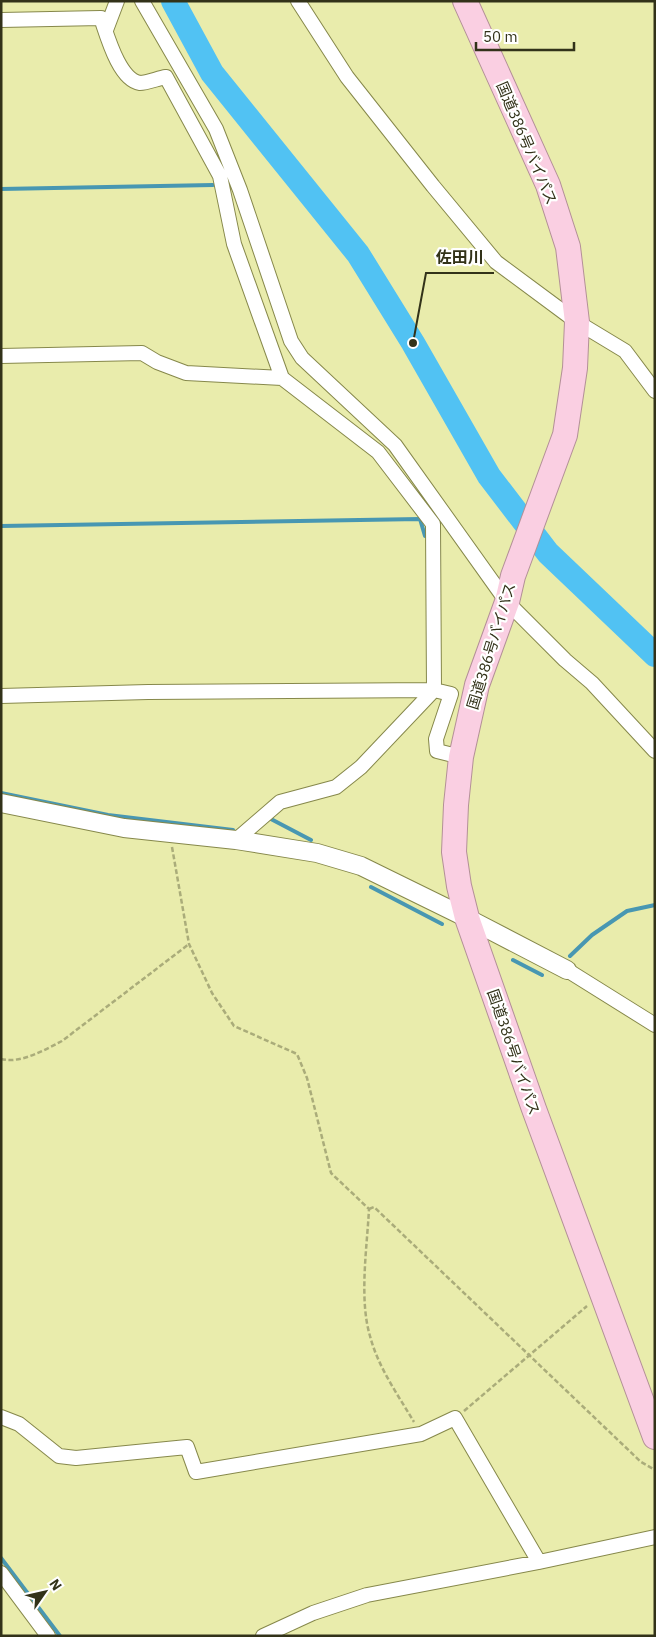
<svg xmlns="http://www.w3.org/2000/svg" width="656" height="1637" font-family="'IBM Plex Sans','Noto Sans JP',sans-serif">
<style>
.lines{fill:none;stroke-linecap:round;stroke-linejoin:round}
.stream{stroke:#4897b2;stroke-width:4}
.river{stroke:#51c2f3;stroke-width:24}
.minor-casing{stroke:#86884b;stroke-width:16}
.tertiary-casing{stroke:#86884b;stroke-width:20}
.trunk-casing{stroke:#b39097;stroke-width:26}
.path{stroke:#aaac7a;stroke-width:2.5;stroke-dasharray:5 2.5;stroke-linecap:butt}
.minor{stroke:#fff;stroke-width:14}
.tertiary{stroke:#fff;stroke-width:18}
.trunk{stroke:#facfe2;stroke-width:24}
.labels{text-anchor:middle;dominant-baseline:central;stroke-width:4.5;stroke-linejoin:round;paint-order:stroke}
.street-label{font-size:15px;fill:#323219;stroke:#fff}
.leader{fill:none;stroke:#323219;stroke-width:2}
.callout-dot{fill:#323219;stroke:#fff;stroke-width:2}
.callout-label{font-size:16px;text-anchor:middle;font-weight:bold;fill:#323219;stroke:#fff;stroke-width:4.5;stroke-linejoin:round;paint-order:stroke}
</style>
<rect width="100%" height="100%" fill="#e9ecac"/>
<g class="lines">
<path class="stream" d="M1,189L213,185
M1,526L420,519L425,536
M1,793L108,815L233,830
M269,818L311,840
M371,887L442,924
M570,956L592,935L627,911L655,905
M513,960L542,975
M1,1558L60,1636"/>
<path class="river" d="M173,1L212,73L358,254L413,343L489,476L548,553L655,655"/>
<defs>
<path id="minor" d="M142,1L216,129L240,190L291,341L302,358L395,445L507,602L565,660L592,683L655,751
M298,1L347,77L433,186L496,262L577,322L625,351L655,391
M1,20L101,18C107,35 119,80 140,83C147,83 159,78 166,77L220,176L234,244L282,378L378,452L433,524L434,690L361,767L336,787L280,802L236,840
M106,30L117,1
M1,356L142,353L157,362L186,373L282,378
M1,696L148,692L434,690L451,694L436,739L437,751L461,757
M567,970L655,1025
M1,1417L19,1424L59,1456L76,1458L187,1447L196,1472L421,1434L455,1418L539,1562
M1,1573L48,1636
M263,1636L313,1613L367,1595L539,1562L655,1537"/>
<path id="tertiary" d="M1,803L124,828L236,840L317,853L361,866L467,918L567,970"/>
<path id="trunk" d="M465,1L548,185L568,247L577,322L575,368L565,435L513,576L507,602L477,685L461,757L456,805L454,852L459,886L467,918L534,1109L655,1437"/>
</defs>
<use href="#minor" class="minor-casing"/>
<use href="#tertiary" class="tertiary-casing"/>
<use href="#trunk" class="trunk-casing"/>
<path class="path" d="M172,847L189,944L212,993L234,1026L297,1054L307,1078L331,1173L369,1209C367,1248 359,1299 370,1336C378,1367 398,1395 414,1422
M1,1059C21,1064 44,1050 62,1041L189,944
M369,1209L374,1207L641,1462L655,1470
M464,1411L587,1306"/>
<use href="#minor" class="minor"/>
<use href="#tertiary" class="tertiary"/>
<use href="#trunk" class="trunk"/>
</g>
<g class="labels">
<g class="street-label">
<text transform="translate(527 143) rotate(67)">国道386号バイパス</text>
<text transform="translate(491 646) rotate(-73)">国道386号バイパス</text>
<text transform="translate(514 1052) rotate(71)">国道386号バイパス</text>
</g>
</g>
<path class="leader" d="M413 343L426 273H494"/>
<circle class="callout-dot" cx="413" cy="343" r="5"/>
<g class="callout-label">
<text x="460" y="263">佐田川</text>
</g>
<rect width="656" height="1637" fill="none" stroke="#323219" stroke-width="5"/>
<g transform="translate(45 1592) rotate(56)" stroke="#ffffff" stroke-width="4" paint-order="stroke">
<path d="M0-4L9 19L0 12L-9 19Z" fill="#323219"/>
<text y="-8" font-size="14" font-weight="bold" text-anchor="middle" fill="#323219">N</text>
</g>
<path d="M476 42v8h98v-8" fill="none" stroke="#323219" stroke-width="2.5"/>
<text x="483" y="42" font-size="15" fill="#323219" stroke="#ffffff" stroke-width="4" paint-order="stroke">50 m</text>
</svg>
